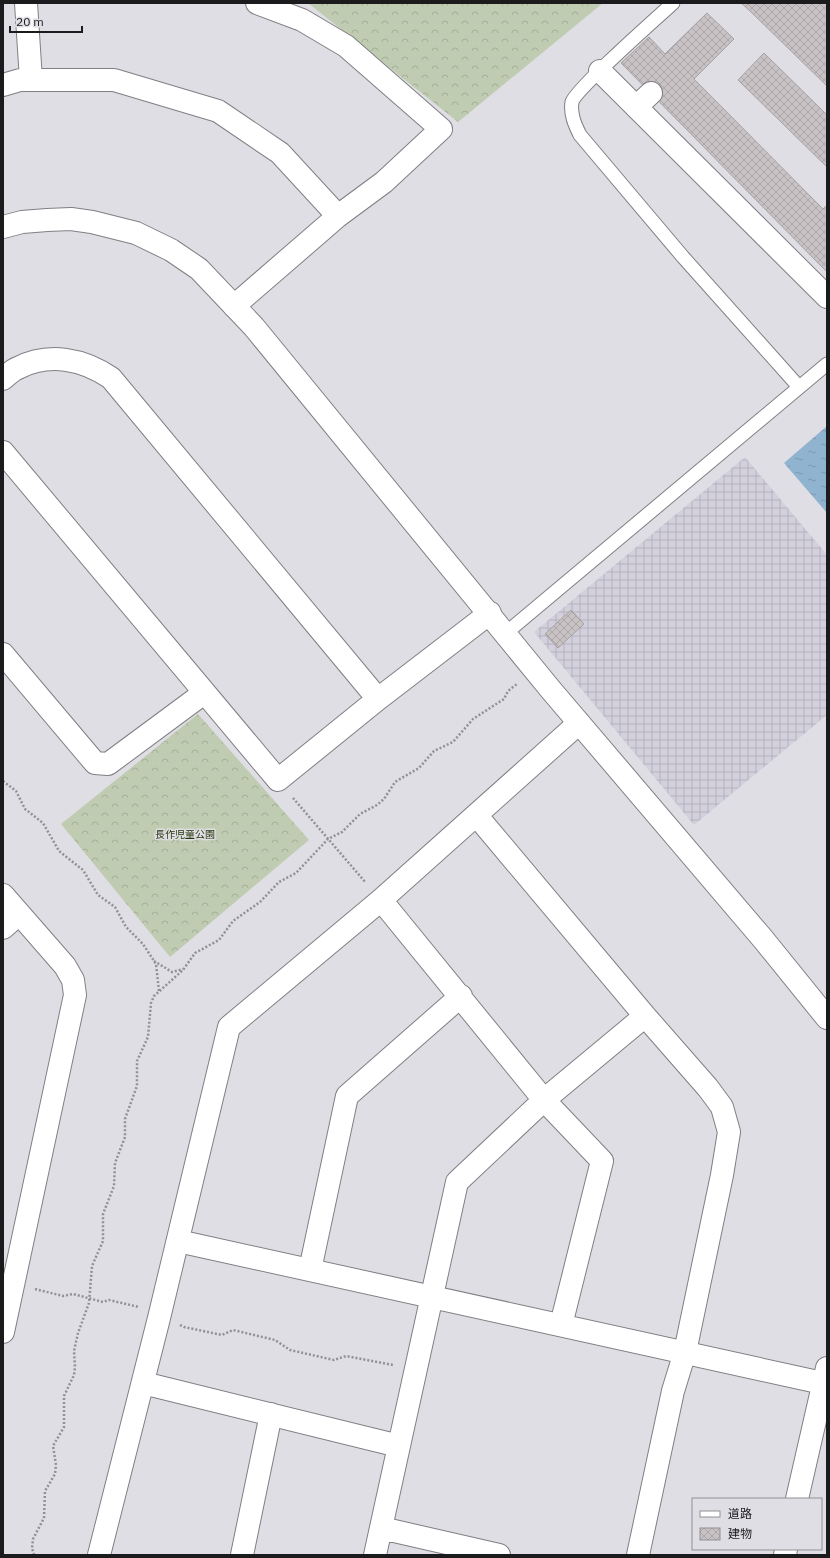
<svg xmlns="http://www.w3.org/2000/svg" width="830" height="1558" font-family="'IBM Plex Sans','Noto Sans JP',sans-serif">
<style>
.industrial{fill:url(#industrial-grid)}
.forest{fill:url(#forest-crowns)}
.water{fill:url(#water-ripples)}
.building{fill:url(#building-cross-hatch);stroke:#a7a0a3}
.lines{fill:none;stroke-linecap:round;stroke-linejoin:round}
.lane-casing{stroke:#807f84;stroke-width:15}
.street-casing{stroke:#807f84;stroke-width:24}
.secondary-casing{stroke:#807f84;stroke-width:24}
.path{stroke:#919094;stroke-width:2.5;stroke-dasharray:2 2;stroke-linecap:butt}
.lane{stroke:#fff;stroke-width:13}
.street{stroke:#fff;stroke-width:22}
.secondary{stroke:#fff;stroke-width:22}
.labels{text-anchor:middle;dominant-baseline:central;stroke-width:3;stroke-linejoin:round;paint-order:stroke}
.park-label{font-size:10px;fill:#26360a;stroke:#dfdee4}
</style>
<defs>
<pattern id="industrial-grid" width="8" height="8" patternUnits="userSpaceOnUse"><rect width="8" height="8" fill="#d3d0dd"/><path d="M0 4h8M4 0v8" fill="none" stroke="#b5b2bd"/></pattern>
<pattern id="forest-crowns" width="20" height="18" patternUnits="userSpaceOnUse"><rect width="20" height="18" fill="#c0ccb2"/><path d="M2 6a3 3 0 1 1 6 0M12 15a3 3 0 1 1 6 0" fill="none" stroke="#a4af98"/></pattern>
<pattern id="water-ripples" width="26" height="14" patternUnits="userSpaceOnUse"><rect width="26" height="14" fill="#90b3d0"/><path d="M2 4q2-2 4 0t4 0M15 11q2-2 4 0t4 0" fill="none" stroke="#7c99b2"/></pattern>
<pattern id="building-cross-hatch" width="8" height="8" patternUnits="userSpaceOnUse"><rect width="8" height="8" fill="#c8c2c4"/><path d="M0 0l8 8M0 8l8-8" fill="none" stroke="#aba6a8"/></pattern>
</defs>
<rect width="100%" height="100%" fill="#dfdee4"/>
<path class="industrial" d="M745,457L827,555V715L694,825L534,632Z"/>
<path class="forest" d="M308,3H603L458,122Z
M198,714L309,840L170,957L61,824Z"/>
<path class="water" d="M827,426V513L784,463Z"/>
<path class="building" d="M741,3H827V86L750,11Z
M707,13L734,39L694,79L823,209L827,205V272L621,63L649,37L665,54Z
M764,53L827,115V167L738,80Z
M571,610L584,624L558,648L545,634Z"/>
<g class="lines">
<defs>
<path id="lane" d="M673,3C658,17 576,89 572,102C570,114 575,125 580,135L683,257L799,387
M506,633L827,364"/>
<path id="street" d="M26,3L31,80
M600,71L827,297
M3,85L20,80H114L218,111L280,153L338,216
M636,107L651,93
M234,306L338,216L384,182L441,129L346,46L302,20L257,3
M3,379C8,375 12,370 18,368C49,352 83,359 111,378L378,699
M3,452L278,780L378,699L490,613
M3,654L95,763L108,764L204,693
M477,816L645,1016L708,1088L722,1107L729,1132L722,1175L685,1352L673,1391L638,1555
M3,895L65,966L73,980L75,995L3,1332
M381,900L544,1100L602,1161L561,1325
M3,928L19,914
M178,1241L827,1384
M310,1270L347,1096L461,996
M143,1383L399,1446
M381,1528L499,1555
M99,1555L159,1318L229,1027L381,900L579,723
M242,1555L271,1414
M375,1555L457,1182L544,1100L645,1016"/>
<path id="secondary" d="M3,227L22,222L47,220L71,219L92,222L136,233L171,250L199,269L254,327L551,690L763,939L827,1018
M797,1499L827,1368
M785,1555L786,1549"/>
</defs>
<use href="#lane" class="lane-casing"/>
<use href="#street" class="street-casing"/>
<use href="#secondary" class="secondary-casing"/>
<path class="path" d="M3,781L16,791L25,809L43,823L59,851L83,870L98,895L115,907L126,927L143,944L156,964L159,991
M293,798L366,883
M154,961L172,972L183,969
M35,1289L63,1296L73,1294L103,1302L109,1300L139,1307
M180,1325L184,1327L222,1335L233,1330L275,1340L290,1350L334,1360L346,1356L393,1365
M34,1555L32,1548L33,1539L44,1518L45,1491L55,1474L56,1465L53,1446L64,1427V1396L74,1375L75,1367L74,1351L78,1333L89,1303L92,1266L103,1241V1214L114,1186L115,1163L125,1137V1119L137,1086V1061L148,1037L151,1003L154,996L183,970L195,953L219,940L233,921L260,902L279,882L296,873L328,839L342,832L360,814L377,805L384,799L395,782L419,768L434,751L453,742L473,719L504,699L508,691L517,684"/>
<use href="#lane" class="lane"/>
<use href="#street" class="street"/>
<use href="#secondary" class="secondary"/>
</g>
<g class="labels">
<g class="park-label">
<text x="185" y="834">長作児童公園</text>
</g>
</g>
<rect width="830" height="1558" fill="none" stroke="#1b1a1c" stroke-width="8"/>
<rect x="692" y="1498" width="130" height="52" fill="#dfdee4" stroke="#919094"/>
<rect x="700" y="1511" width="20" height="6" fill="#ffffff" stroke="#919094"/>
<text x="728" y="1518" font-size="12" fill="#1b1a1c">道路</text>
<rect x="700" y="1528" width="20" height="12" fill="url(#building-cross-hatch)" stroke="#919094"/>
<text x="728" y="1538" font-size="12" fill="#1b1a1c">建物</text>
<path d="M10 26v6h72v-6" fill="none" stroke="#1b1a1c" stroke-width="2"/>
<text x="16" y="26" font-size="12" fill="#1b1a1c" stroke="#dfdee4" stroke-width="3" paint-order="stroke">20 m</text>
</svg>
